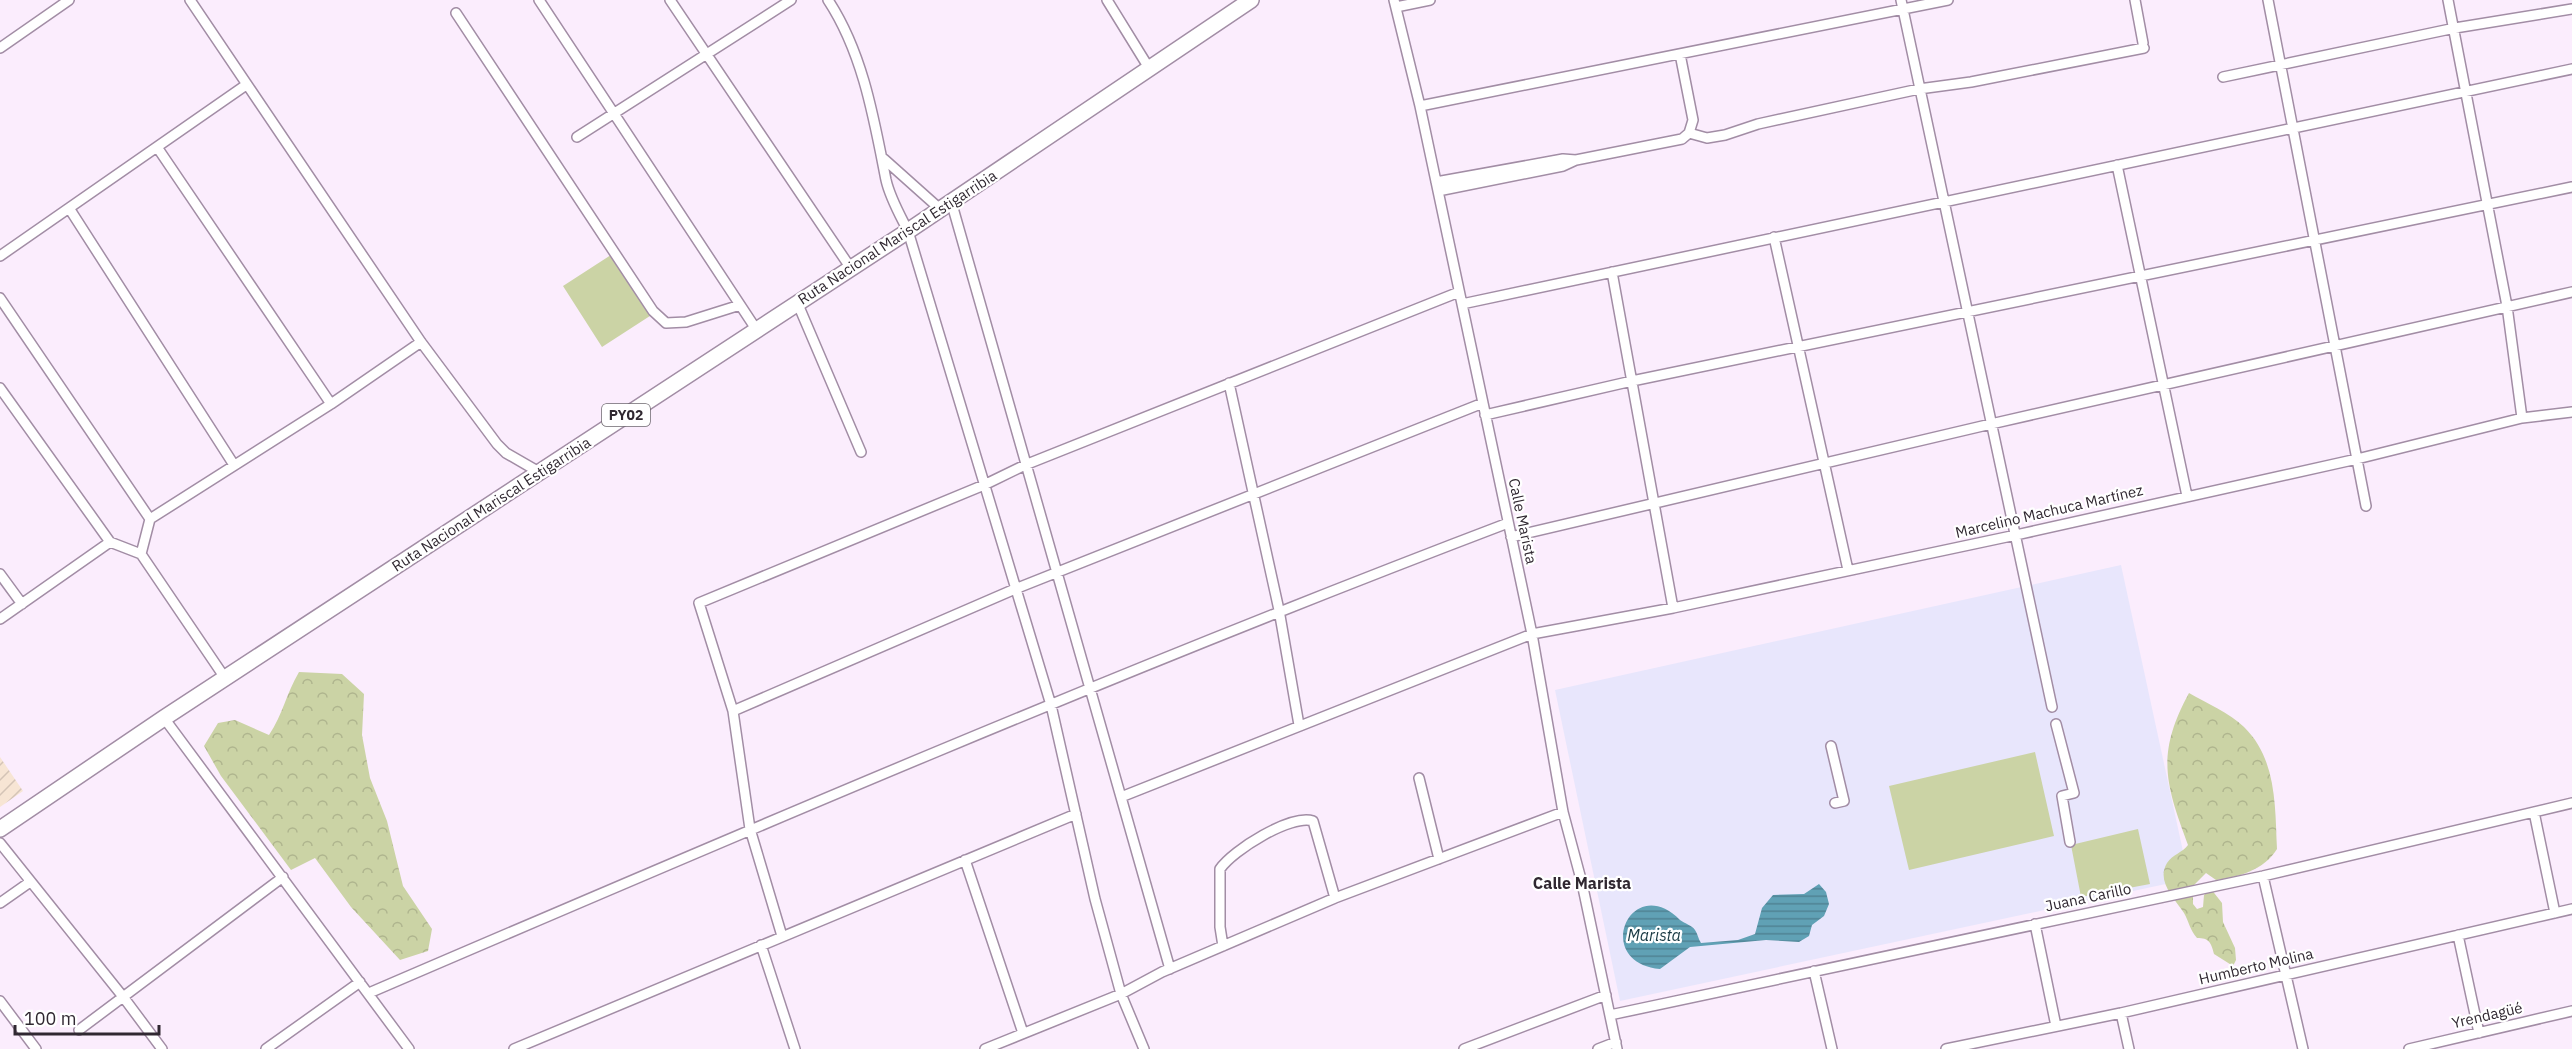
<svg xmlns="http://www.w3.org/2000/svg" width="2572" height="1049" font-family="'IBM Plex Sans',sans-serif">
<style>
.industrial{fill:url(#industrial-furrows)}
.education{fill:#e8e6fc}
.green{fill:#cbd3a5}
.forest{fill:url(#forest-crowns)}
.water{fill:url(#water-rules)}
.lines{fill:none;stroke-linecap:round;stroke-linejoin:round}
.street-casing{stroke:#a28da5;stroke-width:12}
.primary-casing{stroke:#a28da5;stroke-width:18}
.street{stroke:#fff;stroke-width:9}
.primary{stroke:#fff;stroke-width:15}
.labels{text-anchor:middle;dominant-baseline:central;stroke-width:4.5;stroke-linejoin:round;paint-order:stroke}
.shield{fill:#fff;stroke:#6e686f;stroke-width:1.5}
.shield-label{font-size:14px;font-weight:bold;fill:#302831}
.street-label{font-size:15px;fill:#302831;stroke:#fff}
.neighbourhood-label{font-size:16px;font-weight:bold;fill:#302831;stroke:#fff}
.water-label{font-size:16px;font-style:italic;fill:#183842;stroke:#fff}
</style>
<defs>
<pattern id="industrial-furrows" width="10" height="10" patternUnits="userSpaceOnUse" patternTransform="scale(1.5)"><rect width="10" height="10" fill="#f7e5d4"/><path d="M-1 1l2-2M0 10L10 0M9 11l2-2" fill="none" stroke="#d4c4b6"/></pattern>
<pattern id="forest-crowns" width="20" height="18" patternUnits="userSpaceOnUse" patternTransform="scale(1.5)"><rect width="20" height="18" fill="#cbd3a5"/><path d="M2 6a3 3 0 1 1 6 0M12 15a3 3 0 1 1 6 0" fill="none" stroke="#afb58e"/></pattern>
<pattern id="water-rules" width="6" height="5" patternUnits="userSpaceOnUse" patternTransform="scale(1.5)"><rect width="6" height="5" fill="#60a1b5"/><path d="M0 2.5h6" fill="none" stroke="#508394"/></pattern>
</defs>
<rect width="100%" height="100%" fill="#fbedfd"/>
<path class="industrial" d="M0,757L23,791L0,807Z"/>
<path class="education" d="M2121,565L2189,879L1620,1001L1555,690Z"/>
<path class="green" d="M614,253L653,314L602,347L563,286Z
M2035,752L2054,836L1909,870L1889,786Z
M2138,829L2150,884L2081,897L2071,845Z"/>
<path class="forest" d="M299,672L342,674L364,694L362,735L370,778L387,821L403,886L432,929L428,951L400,960L351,907L315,858L291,870L221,776L204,746L218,723L235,720L269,735C283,714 286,694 299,672Z
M2189,693C2206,703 2230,713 2244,727C2277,759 2275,807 2277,849C2264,870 2239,877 2216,880L2206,873L2193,886V904L2197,909L2203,907L2204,895L2211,889L2222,903L2223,922L2235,948L2236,960L2233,966L2214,954C2211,942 2209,938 2197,938C2190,930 2189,922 2184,913C2174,898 2156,881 2167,863C2173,854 2182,853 2188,845C2165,783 2156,754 2189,693Z"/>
<path class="water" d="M1819,884L1826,892L1829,904L1824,916L1812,925L1809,936L1799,942L1766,940L1690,947L1660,969C1591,962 1631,871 1680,920C1685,924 1692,925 1695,930C1698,934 1698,939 1701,943L1738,940L1755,934L1762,908L1773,895L1804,894Z"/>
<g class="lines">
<defs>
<path id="street" d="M190,0L421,342L497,444L506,453L539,472
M539,0L756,329
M670,0L850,267
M828,0C863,53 874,119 886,180C890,198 900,215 908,231L1051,705L1095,899L1121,994L1144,1049
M1107,0L1149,68
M1394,0L1420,106L1532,634L1563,812L1582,883L1617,1049
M1901,0L2052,707
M2135,0L2143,43
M2268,0L2366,506
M2448,0L2507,306L2522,418
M1396,7L1430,0
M456,13L653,311L666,323L686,322L740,305
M0,48L69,0
M2223,77L2455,28L2572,9
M1420,106L1948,0
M1689,133L1707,138L1725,135L1758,124L1919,89L1971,82L2144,48
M577,137L791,0
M157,147L331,404
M884,159L940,209
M1576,160L1682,139L1689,133L1693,120L1680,54
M2117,165L2187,496
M1436,182L1563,159L1576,160L1563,166L1438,191
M951,201L1170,969
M69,208L234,465
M1774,237L1848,570
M0,256L246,85
M1612,272L1673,608
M0,298L150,519
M797,302L861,452
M1462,304L2572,69
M1229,383L1279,610L1299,725
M0,388L110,542
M1485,415L1632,381L2572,187
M1511,537L1991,424L2572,292
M141,554L150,519L331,404L421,342
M0,574L22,604
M0,619L110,542L141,554L225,678
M733,711L1015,589L1483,403
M164,718L409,1049
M2056,724L2074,793L2062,796L2070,842
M1831,746L1844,801L1835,803
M1419,778L1439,859
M1121,797L1532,634L1673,608L2016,535L2357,459L2522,418L2572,412
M2534,812L2555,913
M0,843L124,998L162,1049
M965,860L1023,1033
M2263,876L2303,1049
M0,903L30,882
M2035,924L2056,1026
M2458,935L2479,1033
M782,936L750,829L733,711L699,603L984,485L1025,465L1459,292
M761,945L795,1049
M1223,946L1220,927V869C1233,850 1291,814 1313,821L1335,898
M1814,971L1832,1049
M369,993C746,831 1124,669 1508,523
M0,1001L36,1049
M2121,1013L2129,1049
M1610,1015L2263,876L2572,803
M79,1030L283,877
M266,1049L360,982
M514,1049L1076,814
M985,1049L1121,994L1162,972L1335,898L1563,812
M1464,1049L1606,995
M1598,1049L1616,1042
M1946,1049L2121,1013L2572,909
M2409,1049L2572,1011"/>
<path id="primary" d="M0,829L164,718L908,231L1251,0"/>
</defs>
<use href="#street" class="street-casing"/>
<use href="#primary" class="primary-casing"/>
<use href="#street" class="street"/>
<use href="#primary" class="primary"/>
</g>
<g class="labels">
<rect class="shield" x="602" y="404" width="48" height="22" rx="4.5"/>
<g class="shield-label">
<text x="626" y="415">PY02</text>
</g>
<g class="street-label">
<text transform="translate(897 237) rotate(-33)">Ruta Nacional Mariscal Estigarribia</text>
<text transform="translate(491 504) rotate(-33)">Ruta Nacional Mariscal Estigarribia</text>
<text transform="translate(2049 511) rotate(-13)">Marcelino Machuca Martínez</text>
<text transform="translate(1523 521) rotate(78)">Calle Marista</text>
<text transform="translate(2088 897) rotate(-12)">Juana Carillo</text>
<text transform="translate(2256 966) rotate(-13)">Humberto Molina</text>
<text transform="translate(2487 1015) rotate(-13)">Yrendagüé</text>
</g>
<g class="neighbourhood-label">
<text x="1582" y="883">Calle Marista</text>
</g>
<g class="water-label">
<text x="1654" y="935">Marista</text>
</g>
</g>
<path d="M15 1025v9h144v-9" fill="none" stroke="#302831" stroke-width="3"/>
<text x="24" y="1025" font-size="18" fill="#302831" stroke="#ffffff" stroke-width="4.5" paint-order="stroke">100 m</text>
</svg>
